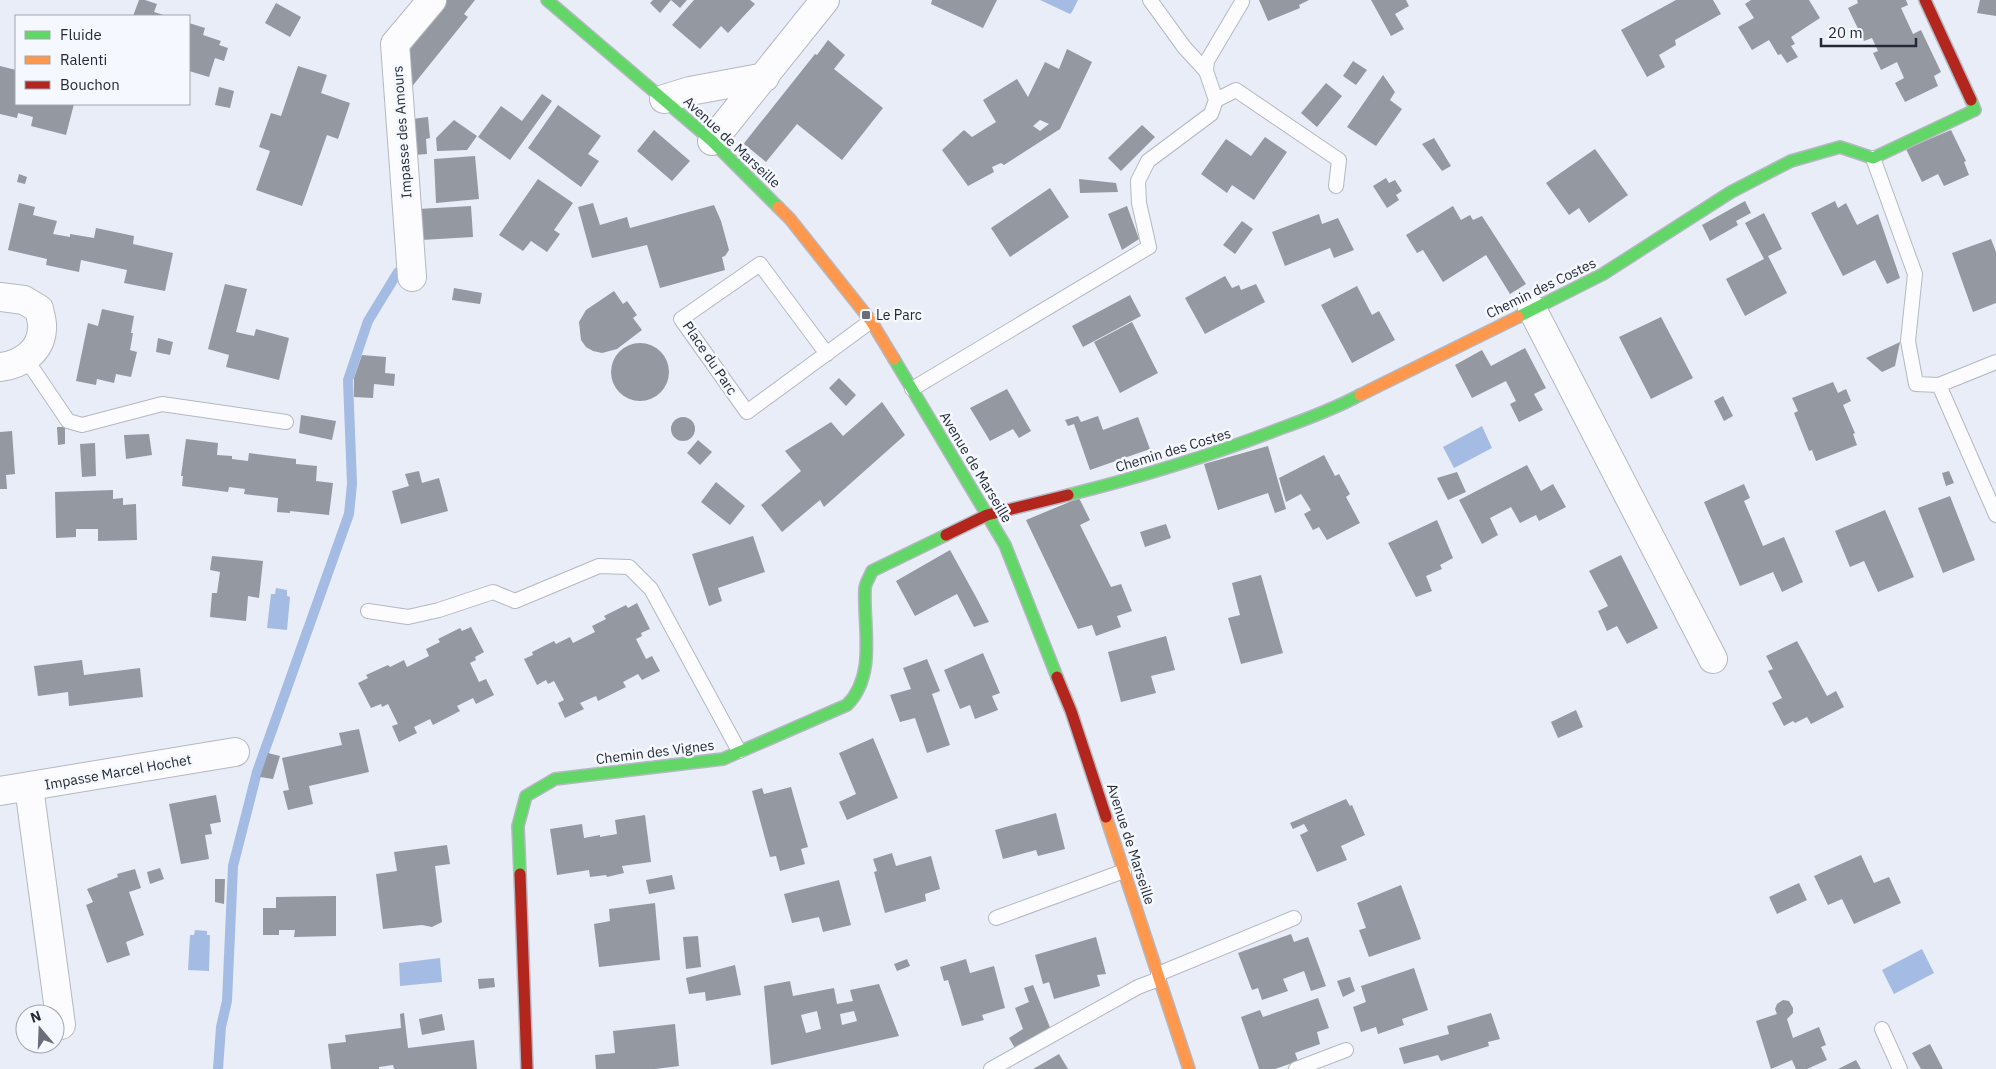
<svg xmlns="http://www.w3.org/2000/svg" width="1996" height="1069" font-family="'IBM Plex Sans',sans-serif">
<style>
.water{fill:#a4bce3}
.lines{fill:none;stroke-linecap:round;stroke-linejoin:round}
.stream{stroke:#a4bce3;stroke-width:10}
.building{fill:#9398a1;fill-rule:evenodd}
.lane-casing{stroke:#b3b8c2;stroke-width:16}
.street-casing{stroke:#b3b8c2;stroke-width:30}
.fast-casing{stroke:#b3b8c2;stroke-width:14}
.slow-casing{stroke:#b3b8c2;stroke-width:14}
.jam-casing{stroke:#b3b8c2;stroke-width:14}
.lane{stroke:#fcfcfe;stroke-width:14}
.street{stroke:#fcfcfe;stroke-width:28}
.fast{stroke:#63d668;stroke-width:11}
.slow{stroke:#ff974d;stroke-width:11}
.jam{stroke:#b3261e;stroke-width:11}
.poi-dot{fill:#696e79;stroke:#f5f9ff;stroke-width:2}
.labels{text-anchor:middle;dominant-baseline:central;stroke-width:5;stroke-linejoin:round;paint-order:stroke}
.street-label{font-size:14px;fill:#242a35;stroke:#f5f9ff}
.poi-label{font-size:14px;fill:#242a35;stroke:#f5f9ff;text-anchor:start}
</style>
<rect width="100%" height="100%" fill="#e8edf7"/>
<path class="water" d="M1040,0H1078L1072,12L1070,14Z
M1482,426L1492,448L1454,468L1443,447Z
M276,588L287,590V596L290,597L287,630L267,628L271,594H275Z
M195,930L207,931V935H210L209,971L188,970L190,935H194Z
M1922,949L1934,973L1894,994L1882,970Z
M440,958L442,982L400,986L399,963Z"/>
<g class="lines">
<path class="stream" d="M218,1069L221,1027L227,1001L233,866L257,772L349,514L352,484L348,380L368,321L398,272"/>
</g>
<path class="building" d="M139,0H145L157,4L154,12L167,16H133Z
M444,0H475L464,14L468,17L410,89L408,60L410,48L419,31Z
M653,0H687L680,8L671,0L660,13L650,3Z
M694,0H750L755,4L728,33L721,26L700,49L672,25Z
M932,0H997L983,28L931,4Z
M1259,0H1309L1299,5L1300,8L1268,21Z
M1371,0H1406L1409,6L1395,14L1404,29L1391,36Z
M1676,0H1713L1721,14L1675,40L1676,45L1659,55L1665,67L1647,77L1621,30Z
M1751,0H1809L1820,18L1791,37L1795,44L1791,46L1798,57L1787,63L1781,54L1778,55L1769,40L1752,50L1738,27L1754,18L1745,4Z
M1857,0H1906L1908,5L1901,8L1913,34L1921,30L1941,72L1934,76L1938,86L1905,102L1895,83L1904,78L1897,62L1881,70L1873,53L1878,51L1872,38L1864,41L1848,8L1858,3Z
M1980,0H1996V16L1977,13Z
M276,3L301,17L290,37L265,23Z
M189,23L205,28L203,35L221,41L219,45L228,48L224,61L215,58L209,77L189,71Z
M828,40L845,55L834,69L883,108L842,160L797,124L766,162L744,144L745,142L815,54L817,55Z
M1067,49L1092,62L1060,129L1004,165L1001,163L992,167L994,172L968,186L942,150L964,130L972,137L996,122L983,100L1017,79L1028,97L1045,62L1059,69ZM1040,120L1049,124L1040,131L1033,126Z
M1353,61L1367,70L1356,85L1343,76Z
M0,66L16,70V104H74L66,135L31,126L33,117L18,113L17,118L0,114Z
M298,66L327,75L321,93L350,103L338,139L327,135L302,206L256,190L270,151L259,147L271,113L281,116Z
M1383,75L1395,92L1390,100L1402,109L1376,146L1347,127Z
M1326,83L1342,96L1317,127L1301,113Z
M219,87L234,91L230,108L215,105Z
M542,94L552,101L510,160L478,137L501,106L522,121Z
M558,105L601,136L588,154L599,161L581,187L528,148Z
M428,117L430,138L426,139L427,154L414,155L412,119Z
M454,120L477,136L467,150L437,151L436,138Z
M1142,125L1155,137L1121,171L1108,158Z
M654,130L690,161L672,181L637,151Z
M1951,130L1966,161L1964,162L1969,175L1944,186L1938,174L1922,182L1906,149Z
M1265,137L1287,152L1254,200L1232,185L1227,193L1201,174L1226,139L1251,156Z
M1434,138L1451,166L1442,171L1422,144Z
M1595,149L1628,195L1589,223L1579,208L1569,215L1546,183Z
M475,156L479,199L436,203L434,159Z
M19,174L27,177L25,184L17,182Z
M1386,178L1389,183L1395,180L1402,191L1396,195L1399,200L1387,208L1373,186Z
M538,179L573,203L554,230L560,234L547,252L531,241L523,251L499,235Z
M1079,179L1116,183L1118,192L1080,193Z
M1050,188L1069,217L1010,257L991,228Z
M1745,201L1751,213L1736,221L1738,225L1710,241L1702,225Z
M1835,201L1838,208L1846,203L1857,225L1878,214L1900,278L1887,284L1875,260L1843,276L1811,213Z
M19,203L35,207L33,215L57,221L53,234L70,237V234L94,238L96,228L134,236L133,244L173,253L165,291L124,283L127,270L81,260L79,272L46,265L47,259L8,250Z
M593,203L600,225L627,217L630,228L714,205L721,221L729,250L725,256L722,257L725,270L660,288L647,245L592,258L578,207Z
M471,206L473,237L421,240L418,209Z
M1127,206L1139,239L1122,250L1108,214Z
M1453,206L1461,220L1470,215L1473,220L1482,216L1526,284L1510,294L1486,255L1443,282L1423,250L1417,253L1406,235Z
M1764,213L1782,249L1768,256L1787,293L1745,316L1726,279L1764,259L1745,223Z
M1319,214L1322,224L1338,218L1354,250L1334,258L1330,248L1285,266L1272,232Z
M1242,221L1253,229L1235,254L1223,245Z
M1991,239L1996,252V303L1973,312L1952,253Z
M1225,276L1232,288L1239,285L1241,290L1256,284L1265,302L1205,334L1185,298Z
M225,284L247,289L236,332L254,336L256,329L289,338L279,380L226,367L229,355L208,349Z
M1357,286L1372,315L1379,311L1395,340L1352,363L1321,305Z
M454,288L482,293L480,304L452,300Z
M614,291L623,304L627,301L637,315L633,318L642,330L617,349L602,353L593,351L586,347L581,340L579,322L586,310Z
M1130,295L1141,316L1083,347L1072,326Z
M102,309L134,316L131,333H133L130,350L137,352L131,377L116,374L114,383L97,379L96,385L76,381L88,323L98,326Z
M1661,317L1693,378L1651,399L1619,337Z
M1132,322L1158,373L1120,393L1094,342Z
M158,338L173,342L170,355L156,352Z
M1900,342L1895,366L1882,372L1866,358Z
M611 372a29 29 0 1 1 58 0a29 29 0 1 1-58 0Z
M1525,348L1546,388L1534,394L1543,410L1519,422L1510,404L1516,401L1506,381L1472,398L1455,365L1482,350L1491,366Z
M362,355L386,357L385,373L395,374L394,386L374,384L373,398L354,397V378Z
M839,378L856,395L846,406L829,388Z
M1833,382L1838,393L1846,389L1851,401L1843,405L1855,433L1853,434L1857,445L1816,461L1812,450L1809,451L1794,413L1798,411L1792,398Z
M1007,389L1031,431L1019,438L1013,429L990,441L970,408Z
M1723,396L1733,416L1724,421L1714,401Z
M882,402L905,435L824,507L820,500L782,532L761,505L801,471L785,451L831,422L843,436Z
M301,415L336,421L332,440L299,433Z
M1078,416L1081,422L1098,416L1103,430L1138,417L1150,449L1090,470L1074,424L1068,426L1065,420Z
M671 429a12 12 0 1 1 24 0a12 12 0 1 1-24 0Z
M57,427H65V444L58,445Z
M12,431L15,474L6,475L7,489H0V432Z
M149,434L152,455L126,459L124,435Z
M186,439L218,443L217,455L232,456V459L248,461L249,453L296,459V464L317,466L316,481L333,483L329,515L290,511V513L277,512L278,498L244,494L245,489L229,487L228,492L182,486L183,476H181Z
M698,440L712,452L700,465L687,453Z
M95,443L96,476L82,477L80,444Z
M1268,446L1286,509L1275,513L1268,493L1218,510L1204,464Z
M1324,455L1335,476L1339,474L1350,494L1346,497L1360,523L1327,540L1319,527L1313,530L1304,514L1311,510L1301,494L1286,502L1279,478Z
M1527,465L1541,491L1553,484L1566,507L1539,521L1536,515L1520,523L1511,507L1490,518L1498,535L1482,544L1459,500Z
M419,471L422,483L439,478L448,511L401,524L392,491L409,486L405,474Z
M1949,471L1954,483L1946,486L1942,473Z
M1457,472L1466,492L1448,500L1437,478Z
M716,482L745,506L730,525L701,502Z
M1744,484L1750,498L1744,501L1763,546L1784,537L1803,582L1782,592L1773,572L1740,586L1704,502Z
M113,490V499L123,498V505L136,504L137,540L98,541V529H76V537L56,538L55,492Z
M1950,496L1975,560L1943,573L1918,508Z
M1079,498L1090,520L1080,525L1111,587L1121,584L1132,611L1117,616L1121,627L1096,636L1092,625L1078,629L1026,520Z
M1885,510L1914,577L1878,592L1864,561L1850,567L1835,531Z
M1437,520L1453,558L1440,565L1442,569L1426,576L1432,591L1416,597L1388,543Z
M1166,524L1171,538L1145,547L1140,532Z
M753,536L765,572L718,588L722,601L709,606L692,554Z
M950,550L976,597L989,622L974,627L957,594L915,616L896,581Z
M1621,555L1658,628L1627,644L1617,626L1607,631L1598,611L1608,606L1589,571Z
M212,556L263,561L259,598L248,596L246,621L210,617L212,593H217L220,572L210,570Z
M1261,575L1283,653L1241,664L1228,618L1240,615L1232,583Z
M637,603L650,629L641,633L642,636L636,639L646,659L652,656L660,671L642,680L638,674L623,682L626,687L598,701L596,696L580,703L584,709L565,718L558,703L564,700L554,681L548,684L546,680L537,685L524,659L533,655L532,652L554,641L556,644L570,637L573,643L595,632L592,626L606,619L604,616L626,605L628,608Z
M471,627L484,652L475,657L476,660L470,663L479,682L486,679L494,695L476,704L473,698L457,706L460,711L433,725L430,719L414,727L417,733L399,742L392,726L398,724L388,704L382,707L381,704L371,708L358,683L368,678L366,675L388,665L390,667L404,660L407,667L429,656L426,649L440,642L438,639L460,628L462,631Z
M1166,636L1175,670L1151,676L1156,693L1121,702L1108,652Z
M1797,641L1827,696L1836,691L1844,707L1811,724L1807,717L1795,723L1793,721L1784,726L1772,703L1782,698L1768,671L1773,669L1766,656Z
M983,653L1000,693L992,696L998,710L975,719L970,705L960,709L944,670Z
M927,659L940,691L932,694L950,745L927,753L915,718L900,722L890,695L911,689L903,668Z
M82,660L84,675L140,668L143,697L69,706L68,692L38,696L34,666Z
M1576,710L1583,727L1558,738L1551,722Z
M359,729L369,772L309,786L313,804L288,810L283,791L289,790L282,758L342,745L339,733Z
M873,738L898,798L847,820L839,802L856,794L839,753Z
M268,753L280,756L273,779L260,777Z
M791,787L808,847L801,849L805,864L780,871L776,856L770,857L752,791L762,788L764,794Z
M216,795L221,822L210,824L212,834L205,835L209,859L181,864L169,804Z
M1346,799L1350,806L1352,805L1365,835L1341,846L1347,860L1317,872L1300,835L1308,831L1304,824L1293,829L1290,823Z
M1056,813L1065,849L1038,856L1036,850L1003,859L995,830Z
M645,815L651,862L622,866L624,873L607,877L606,875L590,877L589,870L557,875L550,829L582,824L584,838L600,835V837L617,834L615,820Z
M447,845L450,864L435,866L442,922L432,927L422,925L383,929L376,874L397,871L394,852Z
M892,853L896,866L931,856L940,889L925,894L926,901L885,913L874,872L877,871L873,859Z
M1861,855L1874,883L1889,877L1901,903L1854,924L1842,899L1828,905L1814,876Z
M160,868L164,879L150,884L147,872Z
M135,869L141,888L129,892L144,935L126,942L130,955L107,963L86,905L93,902L87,889L118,877L117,874Z
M672,875L675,889L649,894L646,880Z
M215,879H225L224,904L215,902Z
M839,880L851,925L823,932L819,917L792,923L784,894Z
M1799,883L1807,900L1777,914L1769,897Z
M1401,885L1421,939L1369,957L1359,930L1366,928L1357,903Z
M336,896V936L294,937L295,930H279V935H263V908H276V897Z
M655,903L660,960L599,967L594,924L610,921L609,909Z
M1291,934L1294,942L1308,937L1326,986L1311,991L1304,971L1283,979L1288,991L1262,1000L1258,988L1252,990L1238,953Z
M698,936L701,967L686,969L683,937Z
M1096,937L1106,974L1097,975L1100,986L1054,999L1049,982L1043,984L1035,955Z
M907,959L910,966L897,971L894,964Z
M966,959L970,973L994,966L1005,1008L982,1015L984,1020L962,1026L948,980L944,981L940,967Z
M735,965L741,995L706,1001L705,992L689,994L686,978Z
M1414,968L1428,1010L1402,1019L1404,1025L1378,1034L1376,1027L1361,1032L1353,1007L1366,1002L1361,986Z
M1350,977L1355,991L1343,997L1337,981Z
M494,978L495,987L479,989L478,979Z
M790,981L793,996L834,988L837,1004L853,1001L850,990L879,984L899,1036L771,1065L764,986ZM817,1011L821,1029L806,1033L801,1015ZM854,1011L857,1021L842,1025L840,1014Z
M1033,985L1051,1030L1016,1050L1009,1038L1023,1029L1015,1008L1029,1002L1024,988Z
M1318,998L1329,1028L1317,1032L1320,1044L1295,1053L1298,1061L1275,1069H1259L1241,1017L1260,1010L1263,1017Z
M1783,1000L1789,1001L1793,1008V1013L1787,1019L1793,1038L1819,1027L1826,1045L1821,1047L1827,1060L1807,1069H1796L1792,1060L1771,1069L1756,1021L1777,1014L1775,1009L1777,1004Z
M404,1013L408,1048L474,1040L477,1069H394L393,1065L379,1067V1069H331L328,1044L346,1042L345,1035L401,1028L400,1014Z
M1491,1013L1500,1039L1488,1042L1489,1046L1441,1061L1438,1055L1404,1064L1399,1048L1449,1034L1447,1026Z
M442,1014L445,1030L422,1035L419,1019Z
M675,1024L679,1066L655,1069H596L595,1055L615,1053L613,1031Z
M1930,1044L1943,1069H1921L1912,1053Z
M1059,1054L1068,1069H1033L1047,1061Z
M1856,1060L1861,1069H1838Z"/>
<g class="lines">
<defs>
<path id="lane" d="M1206,71L1207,61L1242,2
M1216,100L1236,90L1339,160L1336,186
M1873,158L1915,274L1908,341L1916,384L1939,385L1996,362
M827,354L760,264L681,319L747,412L871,321
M26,359L68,421L82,425L162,404L286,422
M1939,385L1996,515
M912,389L1149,247L1139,203L1138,181L1148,161L1211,114L1216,100L1206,71L1184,47L1150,0
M368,611L408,617L439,610L493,592L515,601L599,566L629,567L651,589L739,751
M996,918L1124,871
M1158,974L1294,918
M1882,1029L1900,1069
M991,1069L1138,987L1159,979
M1296,1069L1346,1050"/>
<path id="street" d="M664,99L690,91L765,77
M712,141L825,0
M412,277L395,44L432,0
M0,297L24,300L39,309C40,315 43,323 42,329C41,352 20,365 0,367
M1532,309L1713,659
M29,787L61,1025
M0,791L235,752"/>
<path id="fast" d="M547,0L712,141L778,207
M1518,317L1603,274L1731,192L1791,161L1840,147L1873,158L1975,110L1971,100
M894,359L1005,545L1057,677
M1068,495C1140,477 1210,456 1279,429C1307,419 1334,409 1360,395
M520,874L518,826L526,796L555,779L723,759L847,705C877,675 863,627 865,589C865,583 870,577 872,571L946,535"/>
<path id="slow" d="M778,207L790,219L871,321L894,359
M1360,395L1518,317
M1106,817L1189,1069"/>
<path id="jam" d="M1925,0L1971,100
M946,535L987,515L1068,495
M1057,677L1071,711L1106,817
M520,874L527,1069"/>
</defs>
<use href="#lane" class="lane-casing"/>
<use href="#street" class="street-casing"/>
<use href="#fast" class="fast-casing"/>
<use href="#slow" class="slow-casing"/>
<use href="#jam" class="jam-casing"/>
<use href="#lane" class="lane"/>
<use href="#street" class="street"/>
<use href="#fast" class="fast"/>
<use href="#slow" class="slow"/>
<use href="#jam" class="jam"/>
</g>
<rect class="poi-dot" x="861" y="310" width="10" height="10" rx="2.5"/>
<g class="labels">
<g class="street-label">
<text transform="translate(402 132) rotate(-94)">Impasse des Amours</text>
<text transform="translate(732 142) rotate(43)">Avenue de Marseille</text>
<text transform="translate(1541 288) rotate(-26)">Chemin des Costes</text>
<text transform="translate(710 358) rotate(56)">Place du Parc</text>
<text transform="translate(1173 450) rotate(-17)">Chemin des Costes</text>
<text transform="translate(976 467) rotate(59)">Avenue de Marseille</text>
<text transform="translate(655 752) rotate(-7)">Chemin des Vignes</text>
<text transform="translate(118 772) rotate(-10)">Impasse Marcel Hochet</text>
<text transform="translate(1131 844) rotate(72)">Avenue de Marseille</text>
</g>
<g class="poi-label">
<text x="876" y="315">Le Parc</text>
</g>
</g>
<rect x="15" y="15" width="175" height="90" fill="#f5f9ff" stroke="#a1a6ae"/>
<rect x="25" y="31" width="25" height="8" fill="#63d668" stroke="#a1a6ae"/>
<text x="60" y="40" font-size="15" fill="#242a35">Fluide</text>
<rect x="25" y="56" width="25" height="8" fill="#ff974d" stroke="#a1a6ae"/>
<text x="60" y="65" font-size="15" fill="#242a35">Ralenti</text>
<rect x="25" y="81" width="25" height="8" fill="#b3261e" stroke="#a1a6ae"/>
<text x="60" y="90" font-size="15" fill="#242a35">Bouchon</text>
<g transform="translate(40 1029) rotate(341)"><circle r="24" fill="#f5f9ff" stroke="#a1a6ae"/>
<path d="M0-4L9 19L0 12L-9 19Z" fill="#696e79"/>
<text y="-8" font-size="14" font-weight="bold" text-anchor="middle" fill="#242a35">N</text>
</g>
<path d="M1821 38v8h95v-8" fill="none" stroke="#242a35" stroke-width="2.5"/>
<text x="1828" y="38" font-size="15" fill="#242a35" stroke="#f5f9ff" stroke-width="4" paint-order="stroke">20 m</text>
</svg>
